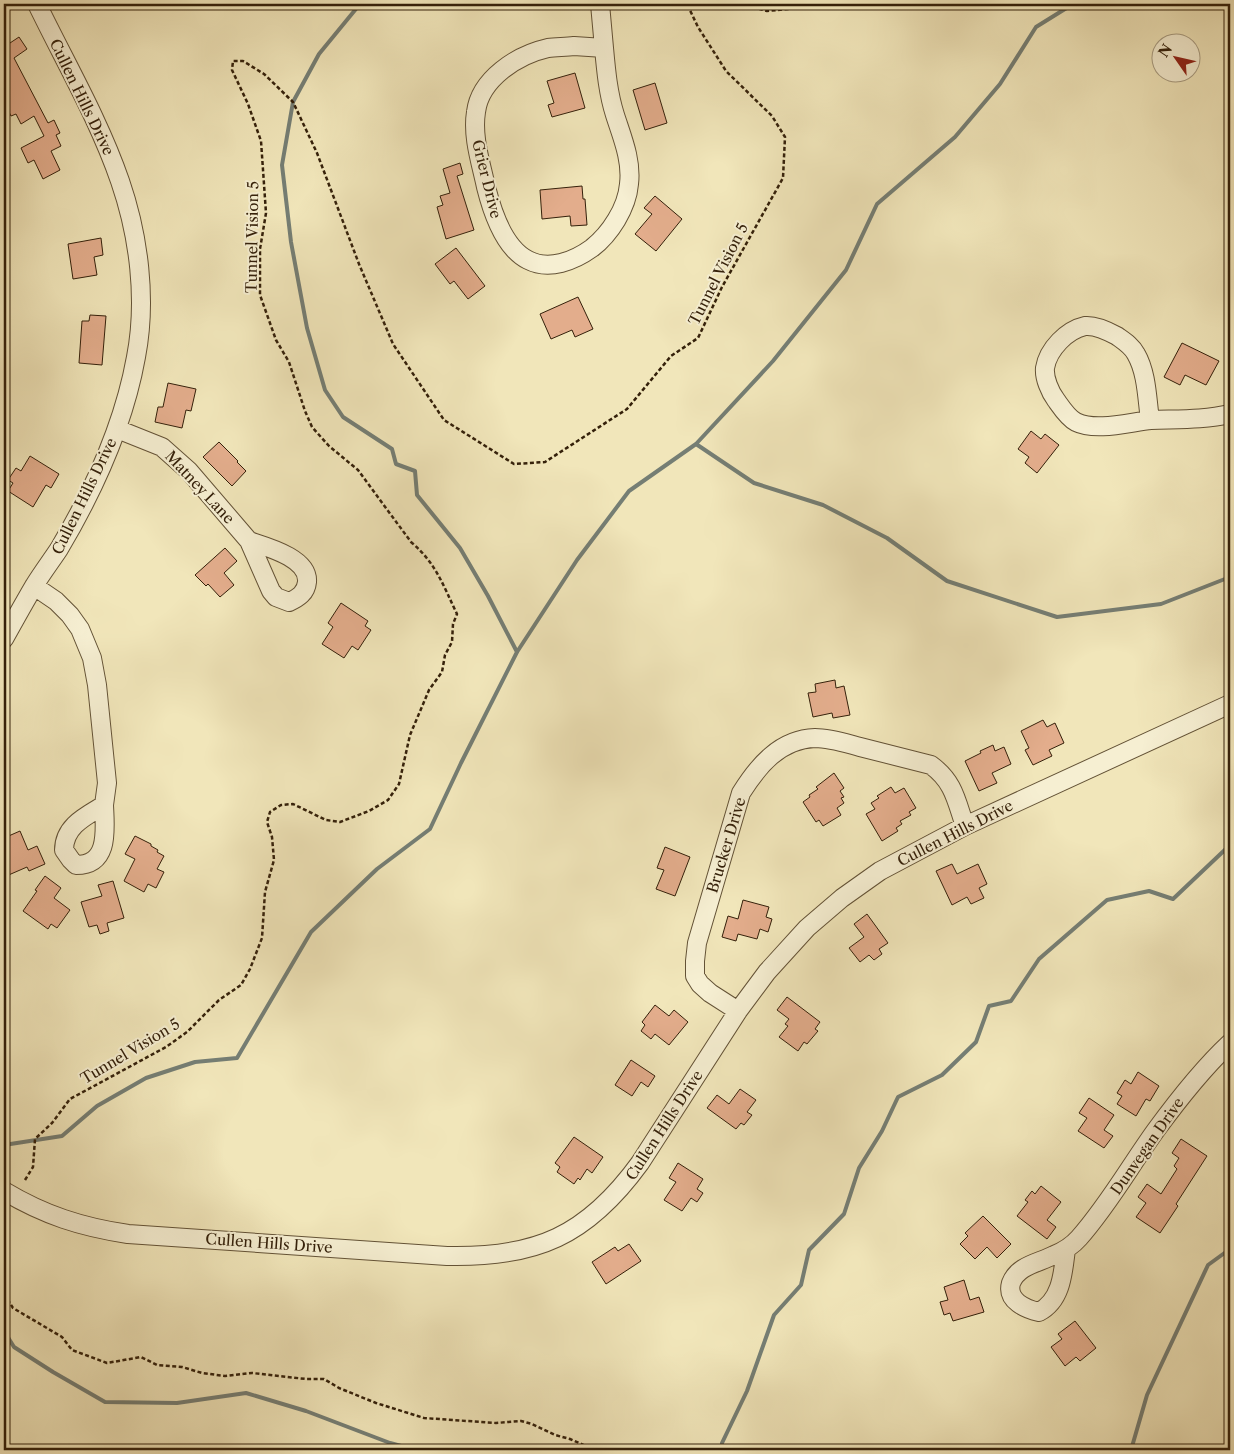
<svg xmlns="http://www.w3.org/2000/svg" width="1234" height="1454" font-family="'Libre Caslon Text',serif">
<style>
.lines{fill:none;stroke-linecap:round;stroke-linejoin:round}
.stream{stroke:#757e74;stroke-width:4}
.building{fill:#e3ad8c;stroke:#34200a}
.minor-casing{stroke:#635236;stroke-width:20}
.path{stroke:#34200a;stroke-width:2.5;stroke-dasharray:4 2.5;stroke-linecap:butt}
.minor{stroke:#f6efd2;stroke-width:18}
.labels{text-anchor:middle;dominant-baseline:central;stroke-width:4;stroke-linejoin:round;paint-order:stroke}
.street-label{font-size:15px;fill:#34200a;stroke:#f6efd2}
</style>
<rect width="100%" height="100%" fill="#f1e6ba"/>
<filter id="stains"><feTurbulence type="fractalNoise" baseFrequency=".004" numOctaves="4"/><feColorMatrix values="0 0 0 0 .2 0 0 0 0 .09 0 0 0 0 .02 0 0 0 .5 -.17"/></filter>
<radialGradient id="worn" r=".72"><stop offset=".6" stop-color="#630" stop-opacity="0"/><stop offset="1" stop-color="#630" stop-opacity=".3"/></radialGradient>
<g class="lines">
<path class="stream" d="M360,4L319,54L293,102L282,165L291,242L307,328L325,390L343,417L392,449L396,464L415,471L417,495L460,548L488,596L517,652
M696,444L754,483L823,505L887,538L947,581L1057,617L1161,604L1230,577
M4,1145L62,1136L97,1106L146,1078L195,1062L237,1058L311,932L377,869L430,829L461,763L517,652L577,560L629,491L696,444L773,361L846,270L877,204L955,137L1000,84L1036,27L1073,4
M4,1331L14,1347L53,1372L105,1402L177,1403L246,1393L306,1411L390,1443L416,1450
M722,1450V1443L747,1391L774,1315L801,1285L809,1250L844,1214L859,1168L882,1131L898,1097L942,1075L976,1042L989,1006L1011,1001L1039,959L1107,900L1149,891L1173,899L1230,845
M1131,1450L1147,1395L1208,1265L1230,1249"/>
</g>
<path class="building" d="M4,32L10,43L19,37L27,49L14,58L48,123L54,120L60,133L56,135L61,146L51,151L60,170L43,179L34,160L28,163L21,148L44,136L34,116L21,124L16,114L11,116L4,102Z
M575,73L585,108L552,117L548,105L554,103L547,81Z
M655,83L667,123L645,130L633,90Z
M460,163L463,174L457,176L474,230L446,239L437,207L443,205L440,196L450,193L443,169Z
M582,186L583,199H585L587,225L571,226L570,216L542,219L540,190Z
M655,196L682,219L656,251L635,234L652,214L644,208Z
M101,238L103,255L94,257L97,275L73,279L68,244Z
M456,248L485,286L468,299L454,281L450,284L435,264Z
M578,297L593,329L575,337L572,330L551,339L540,314Z
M90,315L106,316L102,365L79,363L82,321H89Z
M1182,343L1219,361L1206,385L1185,375L1180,385L1164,377Z
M168,383L196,389L191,411L186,410L182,428L155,422L158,407H163Z
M1031,431L1041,439L1045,434L1059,445L1037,473L1025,463L1029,457L1018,449Z
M219,442L238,461L237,462L246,471L232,486L203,457Z
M30,456L59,474L51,488L46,485L33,507L8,491L13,483L8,480L16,468L21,471Z
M225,548L237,561L224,573L234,585L220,597L208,584L206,586L195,575Z
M341,603L368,621L365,626L371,630L358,650L352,646L344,658L322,644L333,627L328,623Z
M835,680L836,688L844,686L850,715L833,718L832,713L813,717L808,693L816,692L815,684Z
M1043,720L1047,727L1055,723L1064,743L1049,750L1052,756L1033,765L1025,750L1029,748L1021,731Z
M993,745L995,751L1004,747L1011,764L992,773L997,783L979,791L965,761L981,753L980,751Z
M834,773L844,788L840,791L844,797L841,798L844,803L837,808L841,815L823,826L819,820L816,822L803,802L810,797L809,795L818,789L816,787Z
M891,787L895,793L904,788L916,808L909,812L911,815L900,821L902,824L896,828L898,831L882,841L866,814L875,809L871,803L879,798L877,796Z
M20,831L28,850L37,846L45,864L29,871L27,867L4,877V838Z
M135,836L151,844V846L158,850L157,852L164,856L157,869L164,872L156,888L148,884L144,892L124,881L135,859L125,854Z
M665,847L690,857L675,896L656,889L664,870L657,868Z
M952,864L957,874L978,864L987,884L979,888L984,898L971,904L967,897L952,905L936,871Z
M45,876L61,888L54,898L70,910L57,928L51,924L48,929L23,911L37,891L35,890Z
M113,881L124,918L107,923L109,931L100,934L97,925L89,927L81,902L102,896L98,885Z
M743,900L769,907L766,917L772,919L768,932L760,929L757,939L738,934L736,941L722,937L728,916L738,919Z
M867,914L888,943L879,949L882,954L874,960L869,955L860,962L849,948L864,937L854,924Z
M787,997L820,1022L815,1029L818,1031L807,1044L804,1042L798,1051L779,1037L788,1026L785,1024L789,1019L777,1010Z
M655,1005L669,1016L674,1010L688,1022L669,1045L655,1034L651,1039L641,1031L645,1025L642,1022Z
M631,1060L655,1076L648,1087L641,1082L632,1096L615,1085Z
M1138,1072L1159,1086L1150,1101L1146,1099L1136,1116L1117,1104L1122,1096L1117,1093L1125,1080L1131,1084Z
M740,1089L756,1100L747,1112L752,1115L744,1125L741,1123L736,1129L707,1108L717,1095L729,1104Z
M1089,1098L1114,1115L1104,1130L1113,1136L1104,1148L1078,1131L1087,1118L1079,1113Z
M574,1137L603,1157L592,1173L587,1169L580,1180L578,1178L574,1184L557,1172L560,1167L555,1163Z
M1181,1139L1207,1156L1176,1204L1178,1206L1160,1233L1136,1217L1146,1203L1138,1197L1147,1184L1161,1194L1177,1169L1174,1166L1179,1158L1172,1153Z
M678,1163L703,1179L697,1189L703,1193L697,1202L691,1198L682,1211L664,1200L676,1182L669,1178Z
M1041,1186L1061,1202L1047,1220L1056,1227L1047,1239L1017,1216L1028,1202L1025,1200L1032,1191L1035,1194Z
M983,1216L1011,1244L997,1258L987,1247L975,1259L960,1244L968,1236L965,1233Z
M629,1244L641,1261L606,1284L592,1262L615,1247L618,1251Z
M964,1280L970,1300L979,1297L984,1312L953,1321L950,1313L944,1315L940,1302L948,1300L944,1287Z
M1075,1321L1096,1348L1080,1361L1076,1357L1065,1366L1051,1347L1062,1339L1058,1334Z"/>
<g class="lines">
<defs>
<path id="minor" d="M600,4L604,48
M574,46L604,48C606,70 608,93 615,115C622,137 632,160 629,184C627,208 610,234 592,248C574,261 549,271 528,260C504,248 492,211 486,187C481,163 472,137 476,112C480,79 517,55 548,48C556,47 566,47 574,46Z
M1150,420C1147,399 1147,373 1136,354C1132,346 1124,341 1117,336C1108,331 1096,325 1085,326C1067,330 1048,349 1045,368C1044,378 1050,392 1056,400C1061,407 1068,418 1076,422C1096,432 1130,422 1151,420C1178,419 1204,420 1230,414
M117,429L162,447L189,471L249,541L271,591L276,597L289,602C298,598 306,593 307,582C309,558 267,547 249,541
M34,586L56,601L70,615L80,629L92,658L97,685L107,783L104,805C86,816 64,826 64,850L71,860L76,865C110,865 105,829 104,805
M4,639C14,621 24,603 34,586C42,573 51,561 59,549C94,490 124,424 136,357C147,300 139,236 120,181C99,120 65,62 37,4
M738,1011L710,993L700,984L695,976V961L697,943L741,793C758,766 780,739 815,738C830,738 845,743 860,747C884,753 907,759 931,765C954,782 956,800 965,826
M4,1191C44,1215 81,1227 128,1234L447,1256C536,1258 587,1236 640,1163L738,1011L767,972L807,928L842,898L880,871L965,826L1230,704
M1066,1249C1063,1272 1062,1300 1039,1312C1026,1309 1006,1301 1011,1283C1018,1265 1039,1263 1054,1255C1064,1251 1072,1246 1079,1238C1109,1204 1130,1166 1156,1130C1178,1100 1202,1069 1230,1043"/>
</defs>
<use href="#minor" class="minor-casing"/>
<path class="path" d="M740,4L767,11L820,6L827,4
M25,1180L33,1167L35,1139L52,1123L70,1099L166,1047L187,1032L219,1000L241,985L250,969L262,938L265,892L274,860L272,837L267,822L270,812L281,805L293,804L326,820L340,822L369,811L388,800L399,784L410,735L429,690L442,672L445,655L452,642L453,624L457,614C443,585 436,563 411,542L358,470L329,446L312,427L305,411L289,362L276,340L260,295V249L266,213L261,141L248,104L232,70L233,61H243L264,74L293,102L317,153L359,264L393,344L444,420L514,464L545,462L627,409L671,356L698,338L722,287L783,178L785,137L772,116L726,71L698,27L687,4
M4,1218L7,1212
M4,1294L13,1308L62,1337L72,1350L107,1363L141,1357L157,1365L182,1367L202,1373L225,1376L252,1373L306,1379H324L339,1388L376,1403L424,1418L496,1423L521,1421L532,1424L555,1435L570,1439L595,1450"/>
<use href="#minor" class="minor"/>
</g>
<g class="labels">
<g class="street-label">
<text transform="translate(82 97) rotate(64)">Cullen Hills Drive</text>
<text transform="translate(487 179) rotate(76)">Grier Drive</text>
<text transform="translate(252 237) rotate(-89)">Tunnel Vision 5</text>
<text transform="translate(718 274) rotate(-63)">Tunnel Vision 5</text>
<text transform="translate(200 487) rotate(47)">Matney Lane</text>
<text transform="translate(84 496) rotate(-64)">Cullen Hills Drive</text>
<text transform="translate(955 833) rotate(-27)">Cullen Hills Drive</text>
<text transform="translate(726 845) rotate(-73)">Brucker Drive</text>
<text transform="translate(130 1051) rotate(-31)">Tunnel Vision 5</text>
<text transform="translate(664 1125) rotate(-57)">Cullen Hills Drive</text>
<text transform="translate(1147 1146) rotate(-55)">Dunvegan Drive</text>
<text transform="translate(269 1243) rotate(4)">Cullen Hills Drive</text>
</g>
</g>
<rect width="1234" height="1454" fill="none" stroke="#f1e6ba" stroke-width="20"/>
<rect x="5" y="5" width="1224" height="1444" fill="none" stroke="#34200a" stroke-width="2.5"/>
<rect x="10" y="10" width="1214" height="1434" fill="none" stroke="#34200a"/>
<g transform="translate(1176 58) rotate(304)"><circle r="24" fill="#f6efd2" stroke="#a89c82"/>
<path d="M0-4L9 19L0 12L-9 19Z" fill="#8f2418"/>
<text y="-8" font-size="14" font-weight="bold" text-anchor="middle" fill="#34200a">N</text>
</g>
<rect width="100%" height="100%" filter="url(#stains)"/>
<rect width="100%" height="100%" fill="url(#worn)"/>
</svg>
